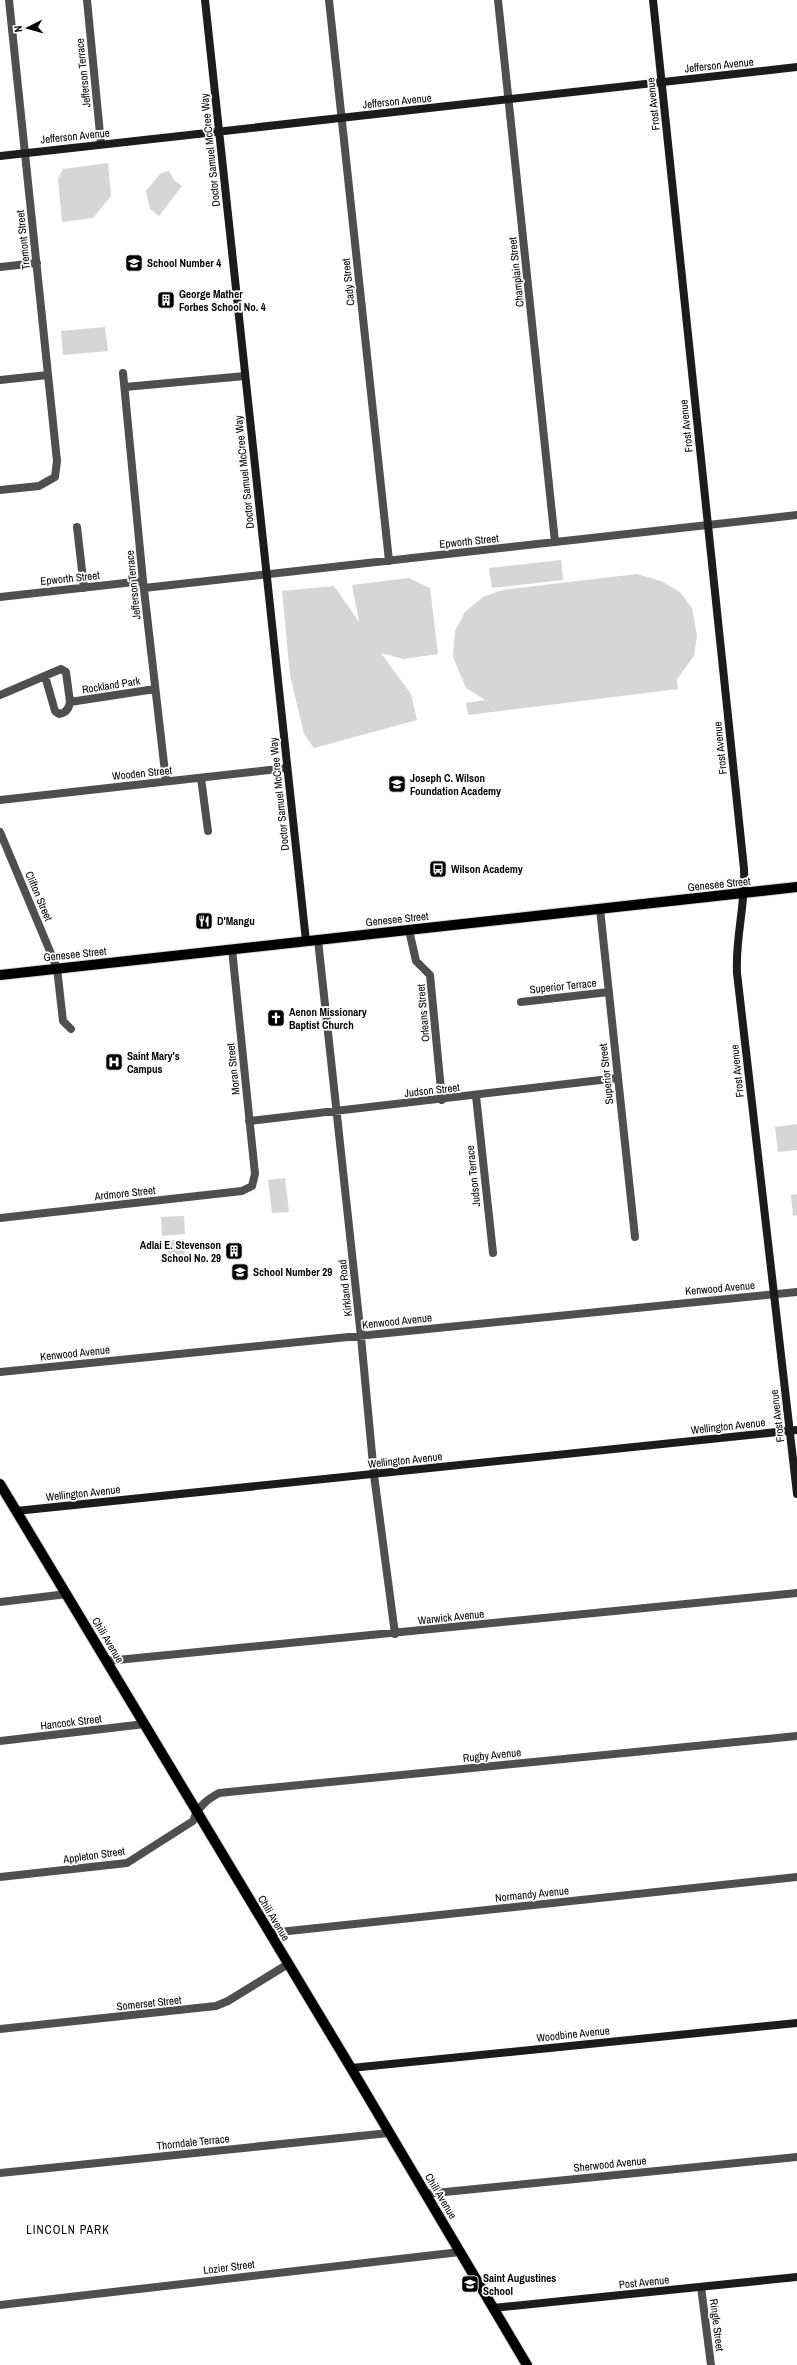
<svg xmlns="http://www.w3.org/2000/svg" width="797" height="2365" font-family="'Archivo Narrow',sans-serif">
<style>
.green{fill:#d6d6d6}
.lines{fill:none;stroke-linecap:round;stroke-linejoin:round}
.primary-casing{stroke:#dbdbdb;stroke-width:12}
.street{stroke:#4f4f4f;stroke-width:8}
.secondary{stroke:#1c1c1c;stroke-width:8}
.primary{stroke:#000;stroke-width:10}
.labels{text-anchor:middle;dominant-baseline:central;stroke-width:3.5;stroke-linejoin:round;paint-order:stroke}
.street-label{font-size:11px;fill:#000;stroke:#fff}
.poi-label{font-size:11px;font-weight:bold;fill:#000;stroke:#fff;text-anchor:start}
.neighbourhood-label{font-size:12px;letter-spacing:1px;fill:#000;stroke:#fff}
</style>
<rect width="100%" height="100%" fill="#fff"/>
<path class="green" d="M108,163L111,196L93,218L62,222L58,179L63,169Z
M169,171L174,180L182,186L159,216L150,209L146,191L161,173Z
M105,327L108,351L63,355L61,331Z
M561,560L563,580L492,588L489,568Z
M637,574L661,581L680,592L692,608L697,636L694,656L677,679L678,689L468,715L466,703L485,700L466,688L453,657L455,631L465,612L483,597L502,590Z
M409,578L430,588L438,654L403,659L381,653L411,694L417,720L314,748L304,734L290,675L282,591L334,586L359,622L352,585Z
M797,1124V1150L778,1152L775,1127Z
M285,1178L289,1212L272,1213L268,1180Z
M797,1194V1215L793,1216L791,1195Z
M184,1216L185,1234L162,1236L161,1217Z
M184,1239L185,1257L169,1259L167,1241Z"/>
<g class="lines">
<defs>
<path id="primary" d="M0,975L797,887
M0,1484L351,2068L527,2365"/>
</defs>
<use href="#primary" class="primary-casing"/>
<path class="street" d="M87,0L101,144
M329,0L389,561
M498,0L555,542
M0,267L37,263
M123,373L143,581L166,781
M0,380L48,375
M125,387L245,376
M0,490L39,486L55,477L57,461L9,0
M77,527L84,588
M144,588L797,515
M0,597L143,581
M45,676L55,711L59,714C66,713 69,709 70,702
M0,695L61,669L66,672L70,702L155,689
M201,778L208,831
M0,800L287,768
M0,832L57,968L63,1021L71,1029
M600,909L635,1237
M409,930L416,961L430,975L442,1100
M318,940L361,1337L374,1475L395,1634
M521,1002L609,992
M476,1096L493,1253
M249,1121L618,1078
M0,1218L242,1191L252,1186L255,1174L232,949
M0,1372L797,1292
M0,1602L67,1594
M107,1661L797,1593
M0,1741L145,1724
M0,1877L127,1863L193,1821C198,1807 206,1800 219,1793L797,1736
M270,1933L797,1877
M0,2029L216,2006L228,2001L288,1964
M0,2173L389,2133
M425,2194L797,2157
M701,2287L711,2365
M0,2305L460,2252"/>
<path class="secondary" d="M205,0L306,941
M653,0L744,869C746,903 735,938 737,973L797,1494
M0,156L797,67
M16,1511L797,1430
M351,2068L797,2023
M493,2308L797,2277"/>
<use href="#primary" class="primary"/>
</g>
<defs>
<symbol id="school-square" viewBox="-11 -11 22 22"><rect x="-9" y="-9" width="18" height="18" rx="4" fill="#000" stroke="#fff"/><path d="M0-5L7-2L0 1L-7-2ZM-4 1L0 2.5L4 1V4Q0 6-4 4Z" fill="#fff"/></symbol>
<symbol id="building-square" viewBox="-11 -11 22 22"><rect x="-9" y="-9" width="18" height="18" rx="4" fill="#000" stroke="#fff"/><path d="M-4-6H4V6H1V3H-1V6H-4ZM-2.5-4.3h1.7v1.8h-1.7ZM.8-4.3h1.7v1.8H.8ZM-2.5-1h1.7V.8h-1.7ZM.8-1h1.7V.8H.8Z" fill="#fff"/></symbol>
<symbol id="bus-square" viewBox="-11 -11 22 22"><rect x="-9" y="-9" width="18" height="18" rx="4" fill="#000" stroke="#fff"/><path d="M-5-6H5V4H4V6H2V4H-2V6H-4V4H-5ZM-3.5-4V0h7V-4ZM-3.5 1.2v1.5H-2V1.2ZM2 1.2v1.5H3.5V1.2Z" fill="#fff"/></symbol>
<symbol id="restaurant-square" viewBox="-11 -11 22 22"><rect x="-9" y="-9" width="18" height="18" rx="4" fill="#000" stroke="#fff"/><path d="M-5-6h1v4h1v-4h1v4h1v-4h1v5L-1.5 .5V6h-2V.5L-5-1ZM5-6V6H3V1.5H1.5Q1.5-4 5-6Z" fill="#fff"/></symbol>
<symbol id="church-square" viewBox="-11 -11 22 22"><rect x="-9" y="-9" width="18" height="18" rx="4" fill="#000" stroke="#fff"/><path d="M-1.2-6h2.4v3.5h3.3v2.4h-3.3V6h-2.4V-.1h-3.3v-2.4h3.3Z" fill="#fff"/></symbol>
<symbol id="hospital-square" viewBox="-11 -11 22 22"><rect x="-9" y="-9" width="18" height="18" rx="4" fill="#000" stroke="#fff"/><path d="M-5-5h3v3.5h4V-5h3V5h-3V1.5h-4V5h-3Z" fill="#fff"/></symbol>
</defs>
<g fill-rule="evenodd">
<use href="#school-square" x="124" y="253" width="20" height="20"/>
<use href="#building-square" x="156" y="290" width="20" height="20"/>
<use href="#school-square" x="387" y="774" width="20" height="20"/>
<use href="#bus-square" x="428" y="859" width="20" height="20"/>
<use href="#restaurant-square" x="194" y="911" width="20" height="20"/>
<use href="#church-square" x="266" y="1008" width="20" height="20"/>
<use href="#hospital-square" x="104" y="1052" width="20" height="20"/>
<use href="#building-square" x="224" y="1241" width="20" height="20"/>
<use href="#school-square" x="230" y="1262" width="20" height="20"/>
<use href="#school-square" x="460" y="2274" width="20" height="20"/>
</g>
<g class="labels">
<g class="street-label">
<text transform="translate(719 65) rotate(-6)">Jefferson Avenue</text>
<text transform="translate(83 73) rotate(-96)">Jefferson Terrace</text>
<text transform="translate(397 101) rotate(-6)">Jefferson Avenue</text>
<text transform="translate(653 104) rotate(-96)">Frost Avenue</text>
<text transform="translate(75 136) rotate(-6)">Jefferson Avenue</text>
<text transform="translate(210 150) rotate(-96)">Doctor Samuel McCree Way</text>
<text transform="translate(23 240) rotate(-96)">Tremont Street</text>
<text transform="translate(516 272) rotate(-96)">Champlain Street</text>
<text transform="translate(348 282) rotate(-96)">Cady Street</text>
<text transform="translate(686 426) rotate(-96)">Frost Avenue</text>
<text transform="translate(244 472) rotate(-96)">Doctor Samuel McCree Way</text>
<text transform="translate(469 541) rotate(-6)">Epworth Street</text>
<text transform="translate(70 578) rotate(-6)">Epworth Street</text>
<text transform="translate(133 585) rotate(-96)">Jefferson Terrace</text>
<text transform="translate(111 685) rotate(-9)">Rockland Park</text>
<text transform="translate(720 748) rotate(-96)">Frost Avenue</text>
<text transform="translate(142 773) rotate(-6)">Wooden Street</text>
<text transform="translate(279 794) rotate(-96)">Doctor Samuel McCree Way</text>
<text transform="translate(719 884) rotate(-6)">Genesee Street</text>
<text transform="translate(39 896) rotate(67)">Clifton Street</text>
<text transform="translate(397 919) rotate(-6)">Genesee Street</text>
<text transform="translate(75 954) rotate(-6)">Genesee Street</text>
<text transform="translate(563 986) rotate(-6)">Superior Terrace</text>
<text transform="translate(423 1013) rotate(-95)">Orleans Street</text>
<text transform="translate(233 1069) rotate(-96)">Moran Street</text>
<text transform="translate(737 1071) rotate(-96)">Frost Avenue</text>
<text transform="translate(606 1074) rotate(-96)">Superior Street</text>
<text transform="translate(432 1090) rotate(-6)">Judson Street</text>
<text transform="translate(473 1176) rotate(-96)">Judson Terrace</text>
<text transform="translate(125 1193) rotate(-6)">Ardmore Street</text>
<text transform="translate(345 1288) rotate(-96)">Kirkland Road</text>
<text transform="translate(720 1288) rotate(-5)">Kenwood Avenue</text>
<text transform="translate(397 1321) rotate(-6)">Kenwood Avenue</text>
<text transform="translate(75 1353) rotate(-6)">Kenwood Avenue</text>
<text transform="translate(777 1416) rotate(-97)">Frost Avenue</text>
<text transform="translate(728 1426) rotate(-6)">Wellington Avenue</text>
<text transform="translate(405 1460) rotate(-6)">Wellington Avenue</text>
<text transform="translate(83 1493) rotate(-6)">Wellington Avenue</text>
<text transform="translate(451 1617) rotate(-6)">Warwick Avenue</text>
<text transform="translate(108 1640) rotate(59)">Chili Avenue</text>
<text transform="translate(71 1722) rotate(-7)">Hancock Street</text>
<text transform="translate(492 1755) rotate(-6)">Rugby Avenue</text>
<text transform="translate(94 1855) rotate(-8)">Appleton Street</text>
<text transform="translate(532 1894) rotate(-6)">Normandy Avenue</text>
<text transform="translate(274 1918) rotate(59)">Chili Avenue</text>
<text transform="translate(149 2003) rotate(-6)">Somerset Street</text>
<text transform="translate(573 2034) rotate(-6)">Woodbine Avenue</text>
<text transform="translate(193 2142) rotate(-6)">Thorndale Terrace</text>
<text transform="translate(610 2164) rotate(-6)">Sherwood Avenue</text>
<text transform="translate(441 2196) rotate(59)">Chili Avenue</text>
<text transform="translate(229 2267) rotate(-7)">Lozier Street</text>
<text transform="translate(644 2282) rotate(-6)">Post Avenue</text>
<text transform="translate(717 2325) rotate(83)">Ringle Street</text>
</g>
<g class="poi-label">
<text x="147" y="263">School Number 4</text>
<text x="179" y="294">George Mather<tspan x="179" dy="13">Forbes School No. 4</tspan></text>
<text x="410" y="778">Joseph C. Wilson<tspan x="410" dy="13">Foundation Academy</tspan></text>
<text x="451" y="869">Wilson Academy</text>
<text x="217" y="921">D'Mangu</text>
<text x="289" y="1012">Aenon Missionary<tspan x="289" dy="13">Baptist Church</tspan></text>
<text x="127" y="1056">Saint Mary's<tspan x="127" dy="13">Campus</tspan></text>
<text x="221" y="1245" text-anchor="end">Adlai E. Stevenson<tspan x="221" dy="13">School No. 29</tspan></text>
<text x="253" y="1272">School Number 29</text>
<text x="483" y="2278">Saint Augustines<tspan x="483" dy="13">School</tspan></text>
</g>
<g class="neighbourhood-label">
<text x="68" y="2230">LINCOLN PARK</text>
</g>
</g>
<g transform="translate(28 28) rotate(264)" stroke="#ffffff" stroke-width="3" paint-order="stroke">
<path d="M0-3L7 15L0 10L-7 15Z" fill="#000000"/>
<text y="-6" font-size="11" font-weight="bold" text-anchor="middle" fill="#000000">N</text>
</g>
</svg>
